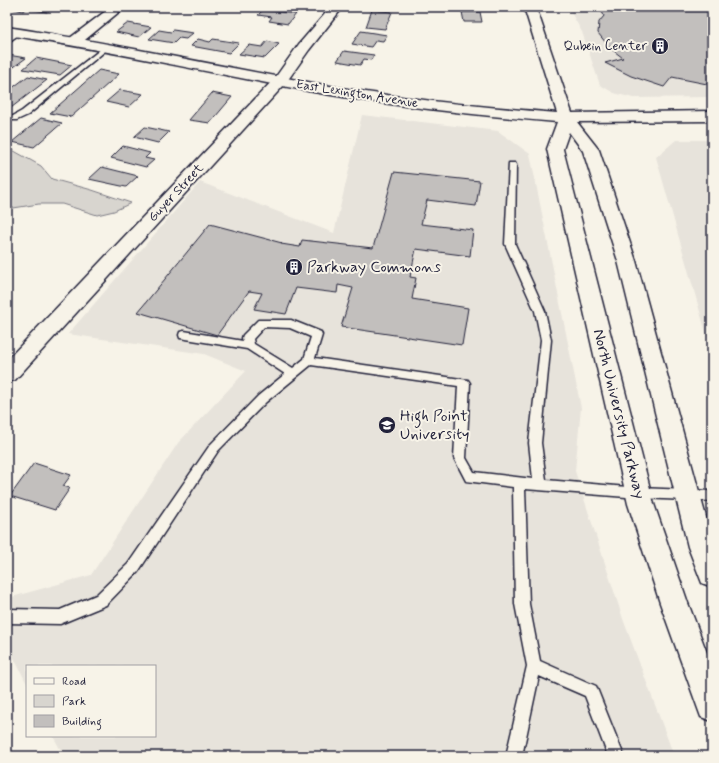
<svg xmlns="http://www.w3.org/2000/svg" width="719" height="763" font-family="Mynerve,sans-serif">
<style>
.built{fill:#e7e3db}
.green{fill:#d8d5cf;stroke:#7d7c85}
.building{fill:#c2bfbd;stroke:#22223b}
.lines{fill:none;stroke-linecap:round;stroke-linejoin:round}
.service-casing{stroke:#22223b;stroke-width:3}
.minor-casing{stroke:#22223b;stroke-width:3}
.secondary-casing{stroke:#22223b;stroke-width:3}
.service{fill:#f7f3e8;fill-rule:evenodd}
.minor{fill:#f7f3e8;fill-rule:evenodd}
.secondary{fill:#f7f3e8;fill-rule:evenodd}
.labels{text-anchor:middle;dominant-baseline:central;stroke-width:4;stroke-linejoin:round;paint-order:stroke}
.far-poi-label{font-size:13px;fill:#22223b;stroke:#f7f3e8;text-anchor:end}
.far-street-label{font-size:13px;fill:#22223b;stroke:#f7f3e8}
.poi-label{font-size:16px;fill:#22223b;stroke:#f7f3e8;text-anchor:start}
.street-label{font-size:16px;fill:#22223b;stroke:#f7f3e8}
</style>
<rect width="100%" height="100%" fill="#f7f3e8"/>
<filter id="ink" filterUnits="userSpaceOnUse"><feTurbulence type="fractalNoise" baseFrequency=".025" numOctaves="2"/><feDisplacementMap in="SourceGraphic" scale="8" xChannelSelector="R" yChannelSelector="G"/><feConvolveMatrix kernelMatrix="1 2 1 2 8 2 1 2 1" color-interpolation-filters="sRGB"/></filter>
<g filter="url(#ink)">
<path class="built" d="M568,7H712V97L633,98L614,93L600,85L582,32Z
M362,115L498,131L530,154L581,408L575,471L623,619L674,756H64L53,736H155V666H27V684L14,658L7,657V595L12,597L91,575L178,443L246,371L204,354L68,334L200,182L334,233Z
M676,140H712V354L656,157Z"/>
<path class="green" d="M7,147L41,166L52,179L92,190L131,203L114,211L97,215L62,204H39L7,209Z"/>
<path class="building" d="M18,7H54L47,12L27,9L23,11L14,9Z
M600,7H712V85L672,77L664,87L631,76L605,63L623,58L610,48L598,33L599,22L604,16Z
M263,10L296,14L288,24L269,21L272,17L258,15Z
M372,10L392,12L385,29L366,27Z
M462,12H480L482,22H464Z
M128,23L151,27L139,37L116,32Z
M159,30L171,32L173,30L193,33L186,39L179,38L174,43L149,39Z
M361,31L387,35L383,41L376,40L371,47L352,44Z
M198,39L210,42L213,39L239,43L229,53L191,46Z
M267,41L279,44L265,58L239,54L249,45L262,47Z
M344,51L374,55L371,60L364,59L360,65L337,61Z
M7,55H8L26,58L7,72Z
M36,58L72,65L60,75L23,69Z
M99,70L119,74L71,117L50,113Z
M28,76L47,80L7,111V92Z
M120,90L143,94L129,107L106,102Z
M212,93L232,97L210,123L189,120Z
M41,118L62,123L34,147L12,142Z
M145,127L169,132L158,143L134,137Z
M123,146L150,153L145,158L154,160L146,167L111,158Z
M102,167L138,176L126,187L89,179Z
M394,172L480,181L476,206L427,200L421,224L473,230L470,256L416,249L410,277L416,278L412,299L468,308L462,345L341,327L353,288L338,285L337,293L296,288L286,314L254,309L262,293L249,291L217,335L138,312L210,224L282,243L281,244L300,247L302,240L373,248Z
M34,463L71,475L63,486L70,488L55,510L10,496Z"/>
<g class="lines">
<defs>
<path id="service" d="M16,32L21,33L7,43V38Z
M105,46L110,47L28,115L17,120H7V116H13L22,111Z
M509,163H515L516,165L515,244L545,311L551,340L541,443L546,480L639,488L712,491V501L639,498L525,489L529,604L540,661L596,686L624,756H608L585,696L539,676L522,756H506L527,666L515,604L513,487L466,481L454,458L458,386L311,365L266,402L218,451L138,572L106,605L60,624L7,623V609L60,610L96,595L128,564L210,445L258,396L285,374L247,349L180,338L179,335L180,332L184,331L243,341L242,338L243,335L258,320H291L321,332L322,335L315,358L468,380L470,383L466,458L474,472L533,479L529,443L541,340L535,311L505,244ZM264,327L290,328L311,337L304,359L293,368L254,344L253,339Z"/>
<path id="minor" d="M111,7H125L80,44H70L68,41L70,38Z
M331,7H343L309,50L285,84L15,380L7,382V360L275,78L299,44Z"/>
<path id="secondary" d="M524,7H536L572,113L712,111V121L577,122L599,150L636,261L712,539V587L702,583L688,547L618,261L583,151L569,132L563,149L654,504L688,603L712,666V721L701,717L697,706L660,603L628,504L547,149L557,122C474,115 390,106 308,91C207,72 108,50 7,35V27C108,42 207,64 308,82C390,98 473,106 557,113Z"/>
</defs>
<use href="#service" class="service-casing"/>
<use href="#minor" class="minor-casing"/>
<use href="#secondary" class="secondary-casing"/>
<use href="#service" class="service"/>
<use href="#minor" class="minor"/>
<use href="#secondary" class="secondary"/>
</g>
</g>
<defs>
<symbol id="building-disc" viewBox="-11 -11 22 22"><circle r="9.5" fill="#22223b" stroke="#f7f3e8"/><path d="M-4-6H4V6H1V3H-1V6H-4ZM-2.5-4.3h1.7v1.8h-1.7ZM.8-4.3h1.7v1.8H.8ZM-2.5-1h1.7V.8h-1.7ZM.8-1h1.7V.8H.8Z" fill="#fff"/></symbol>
<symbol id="university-disc" viewBox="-11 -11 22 22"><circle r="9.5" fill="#22223b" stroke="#f7f3e8"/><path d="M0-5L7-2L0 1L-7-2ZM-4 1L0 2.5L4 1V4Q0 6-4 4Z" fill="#fff"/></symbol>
</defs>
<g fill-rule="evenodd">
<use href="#building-disc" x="650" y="36" width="20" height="20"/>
<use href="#building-disc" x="284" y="257" width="20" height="20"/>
<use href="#university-disc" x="377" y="415" width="20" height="20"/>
</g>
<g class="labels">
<g class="far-poi-label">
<text x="647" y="46">Qubein Center</text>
</g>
<g class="far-street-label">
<text transform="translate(357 94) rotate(9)">East Lexington Avenue</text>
<text transform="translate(176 193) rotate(-47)">Guyer Street</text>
</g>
<g class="poi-label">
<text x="307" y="267">Parkway Commons</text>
<text x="400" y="416">High Point<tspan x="400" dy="18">University</tspan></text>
</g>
<g class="street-label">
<text transform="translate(619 414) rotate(76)">North University Parkway</text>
</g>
</g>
<rect width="719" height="763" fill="none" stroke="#f7f3e8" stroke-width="24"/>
<rect x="12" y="12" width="695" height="739" fill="none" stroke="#22223b" stroke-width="1.5" filter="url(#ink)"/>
<rect x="26" y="665" width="130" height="72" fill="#f7f3e8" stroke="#a29fa3"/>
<rect x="34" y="678" width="20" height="6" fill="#f7f3e8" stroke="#a29fa3"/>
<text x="62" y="685" font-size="12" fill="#22223b">Road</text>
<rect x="34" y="695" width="20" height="12" fill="#d8d5cf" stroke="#a29fa3"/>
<text x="62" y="705" font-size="12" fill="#22223b">Park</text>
<rect x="34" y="715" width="20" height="12" fill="#c2bfbd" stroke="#a29fa3"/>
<text x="62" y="725" font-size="12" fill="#22223b">Building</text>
</svg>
